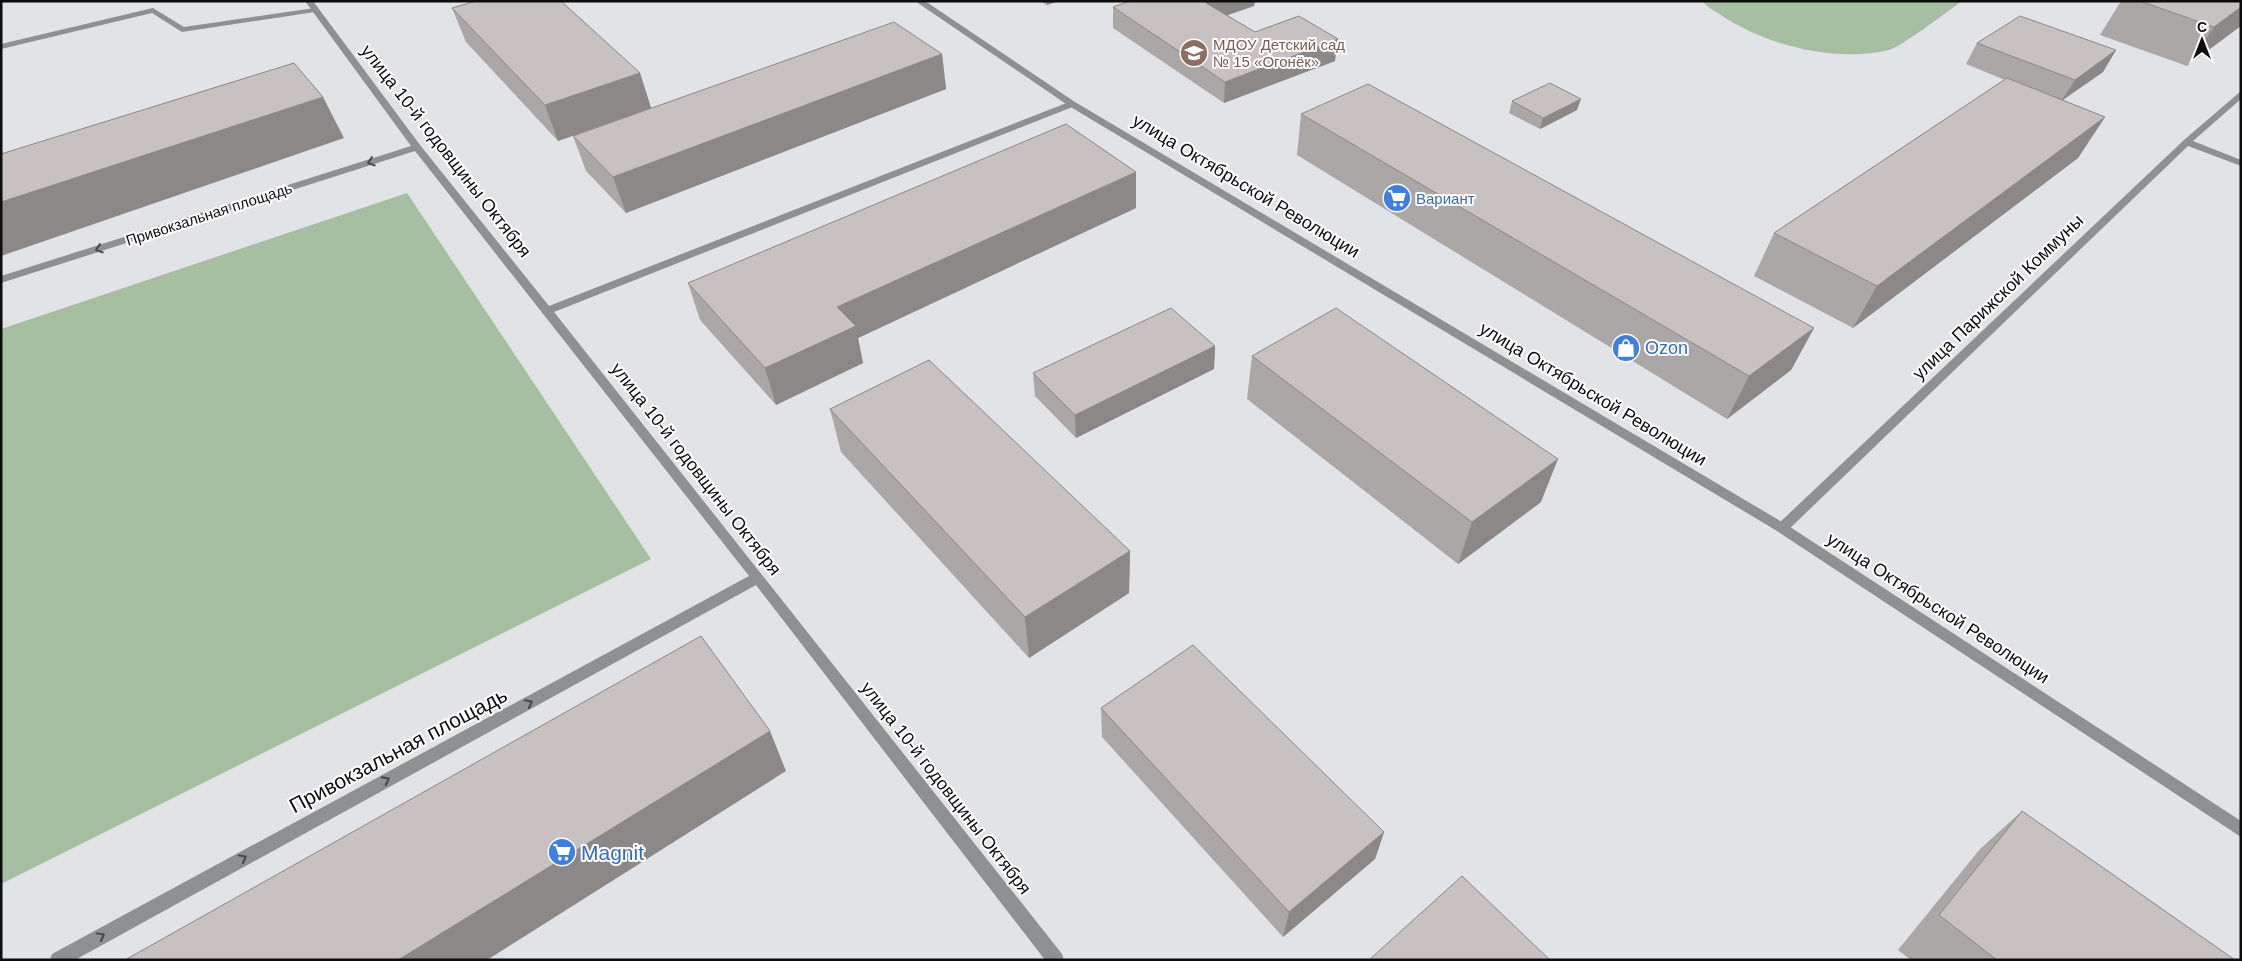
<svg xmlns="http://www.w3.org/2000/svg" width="2242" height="961" font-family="Arial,sans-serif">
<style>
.green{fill:#a6bfa2}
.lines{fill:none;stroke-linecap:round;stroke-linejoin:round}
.service{fill:#8e9091;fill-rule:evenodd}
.minor{fill:#8e9091;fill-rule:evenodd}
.tertiary{fill:#8e9091;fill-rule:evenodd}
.wall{fill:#aba7a6}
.shaded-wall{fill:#8b8887}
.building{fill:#c7c2c1;stroke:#8b8887}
.oneway{stroke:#474849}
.labels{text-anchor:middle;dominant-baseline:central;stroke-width:4;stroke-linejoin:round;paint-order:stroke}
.far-education-label{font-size:15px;fill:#785e54;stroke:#fff;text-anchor:start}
.far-shop-label{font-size:15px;fill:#366cbe;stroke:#fff;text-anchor:start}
.far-street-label{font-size:15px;fill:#0d0d0e;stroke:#fff}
.street-label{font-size:18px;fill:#0d0d0e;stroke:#fff}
.shop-label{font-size:18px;fill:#366cbe;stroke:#fff;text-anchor:start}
.near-street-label{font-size:21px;fill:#0d0d0e;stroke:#fff}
.near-shop-label{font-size:21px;fill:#366cbe;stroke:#fff;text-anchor:start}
</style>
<rect width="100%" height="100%" fill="#e2e3e7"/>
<path class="green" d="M1703,1H1962C1948,11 1901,47 1889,50C1835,63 1765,45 1721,15C1715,11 1706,7 1703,1Z
M407,193L651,559L1,884V329Z"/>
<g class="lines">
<path class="service" d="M153,8L184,27L315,8L319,10L315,12L182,32L152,13L1,49V44Z"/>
<path class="minor" d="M305,1H313L420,145L549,306L1069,102H1075V106L554,312L1062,954L1064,960H1045L756,585L75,960H50L52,954L749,576L415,151L1,283V276L411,146Z
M2241,91V99L2193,141L2241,160V166L2188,146L1787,531H1777L1776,528L1777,525L2184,140Z"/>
<path class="tertiary" d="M915,1H925L1075,102L1787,525L2241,821V837L1777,531L1069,106Z"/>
</g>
<path class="wall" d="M1040,1H1058L1047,5Z
M1130,1H1255L1254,6L1227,15L1255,32L1335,61L1224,103L1113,28V7Z
M2121,1H2241L2187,66L2100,35Z
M452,8L640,73L651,108L558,141L466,42Z
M1977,43L2116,50L2103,72L2063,100L2105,117L2078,158L1853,328L1754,276L1774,233L2005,80L1966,64Z
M942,54L946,89L626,213L586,171L573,136Z
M1512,101L1577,110L1540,129L1509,113Z
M1301,114L1814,328L1791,370L1727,419L1297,155Z
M1136,208L858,338L863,363L776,405L700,320L688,283Z
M1215,346L1214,369L1076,438L1035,396L1033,373Z
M1252,356L1541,502L1458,564L1247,399Z
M830,409L1130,551L1129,593L1029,658L841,452Z
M1101,708L1384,832L1375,859L1283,937L1102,737Z
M2022,811L2235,960H1911L1898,950L1980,849Z"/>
<path class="shaded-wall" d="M1046,1H1058L1047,5Z
M1209,1H1255L1254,6L1205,23L1206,3Z
M2241,7V26L2187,66L2214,27Z
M1338,39L1335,61L1224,103L1225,82Z
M2116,50L2103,72L2061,101L2075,80Z
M942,54L946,89L626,213L613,177Z
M640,73L651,108L558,141L545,105Z
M323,97L344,138L1,256V202Z
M1581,99L1577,110L1540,129L1543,118Z
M2105,117L2078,158L1853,328L1877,286Z
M1136,172V208L858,338L863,363L776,405L765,368L837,307Z
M1814,328L1791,370L1727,419L1749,376Z
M1215,346L1214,369L1076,438L1075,415Z
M1558,459L1541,502L1458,564L1472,522Z
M1130,551L1129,593L1029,658L1025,617Z
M770,731L786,771L487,960H398Z
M1384,832L1375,859L1283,937L1289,912Z"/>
<path class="building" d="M476,1H561L640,73L545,105L452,8Z
M1130,1H1209L1206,3L1255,32L1299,16L1338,39L1225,82L1113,7Z
M2140,1H2241V7L2214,27Z
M2020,16L2116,50L2075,80L1977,43Z
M894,22L942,54L613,177L573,136Z
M294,63L323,97L1,202V154Z
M2007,78L2105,117L1877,286L1774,233Z
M1550,83L1581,99L1543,118L1512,101Z
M1368,84L1814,328L1749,376L1301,114Z
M1066,124L1136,172L837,307L856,326L765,368L688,283Z
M1171,308L1215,346L1075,415L1033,373Z
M1336,308L1558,459L1472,522L1252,356Z
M929,360L1130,551L1025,617L830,409Z
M701,636L770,731L398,960H125Z
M1193,645L1384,832L1289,912L1101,708Z
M2022,811L2235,960H1997L1939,915Z
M1462,876L1550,960H1369Z"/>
<defs><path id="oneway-chevron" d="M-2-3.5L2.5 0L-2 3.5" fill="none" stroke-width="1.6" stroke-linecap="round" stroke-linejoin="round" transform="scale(1.25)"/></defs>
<g class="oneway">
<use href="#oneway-chevron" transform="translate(371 162) rotate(162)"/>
<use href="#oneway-chevron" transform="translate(99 249) rotate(162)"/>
<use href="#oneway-chevron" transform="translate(529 703) rotate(-28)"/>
<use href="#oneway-chevron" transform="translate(386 780) rotate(-28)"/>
<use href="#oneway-chevron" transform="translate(243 858) rotate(-29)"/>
<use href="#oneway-chevron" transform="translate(101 936) rotate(-29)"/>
</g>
<defs>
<symbol id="school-disc" viewBox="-11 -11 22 22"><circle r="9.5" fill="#8d6e63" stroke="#fff"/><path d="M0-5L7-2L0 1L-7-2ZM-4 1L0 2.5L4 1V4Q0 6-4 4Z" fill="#fff"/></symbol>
<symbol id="supermarket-disc" viewBox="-11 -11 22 22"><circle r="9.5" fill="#3f7fe0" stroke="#fff"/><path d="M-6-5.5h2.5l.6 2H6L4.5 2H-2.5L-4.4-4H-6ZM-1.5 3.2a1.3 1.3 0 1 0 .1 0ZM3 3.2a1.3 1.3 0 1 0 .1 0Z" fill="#fff"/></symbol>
<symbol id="shop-disc" viewBox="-11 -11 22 22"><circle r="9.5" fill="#3f7fe0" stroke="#fff"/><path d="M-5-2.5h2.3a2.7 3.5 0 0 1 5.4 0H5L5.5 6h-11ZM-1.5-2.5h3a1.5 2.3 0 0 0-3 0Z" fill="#fff"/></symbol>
</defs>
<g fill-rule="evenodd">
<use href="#school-disc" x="1178" y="37" width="32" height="32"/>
<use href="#supermarket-disc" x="1381" y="182" width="32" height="32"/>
<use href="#shop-disc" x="1610" y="332" width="32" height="32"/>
<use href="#supermarket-disc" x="546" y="836" width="32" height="32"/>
</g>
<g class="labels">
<g class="far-education-label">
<text x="1213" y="44">МДОУ Детский сад<tspan x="1213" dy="17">№ 15 «Огонёк»</tspan></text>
</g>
<g class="far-shop-label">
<text x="1416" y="198">Вариант</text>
</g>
<g class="far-street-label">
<text transform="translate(209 214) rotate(-18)">Привокзальная площадь</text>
</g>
<g class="street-label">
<text transform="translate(446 151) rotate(52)">улица 10-й годовщины Октября</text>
<text transform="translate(1246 186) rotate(31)">улица Октябрьской Революции</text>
<text transform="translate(1998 297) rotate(-44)">улица Парижской Коммуны</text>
<text transform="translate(1593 394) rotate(31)">улица Октябрьской Революции</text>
<text transform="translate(696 469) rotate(52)">улица 10-й годовщины Октября</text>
<text transform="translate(1938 608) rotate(33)">улица Октябрьской Революции</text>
<text transform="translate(946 788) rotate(52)">улица 10-й годовщины Октября</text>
</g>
<g class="shop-label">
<text x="1645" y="348">Ozon</text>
</g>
<g class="near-street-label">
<text transform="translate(398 750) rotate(-28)">Привокзальная площадь</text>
</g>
<g class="near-shop-label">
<text x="581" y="852">Magnit</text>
</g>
</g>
<rect width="2242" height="961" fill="none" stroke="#0d0d0e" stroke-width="5"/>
<g transform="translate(2202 40)" stroke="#ffffff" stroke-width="4" paint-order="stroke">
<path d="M0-4L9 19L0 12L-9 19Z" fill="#0d0d0e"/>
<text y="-8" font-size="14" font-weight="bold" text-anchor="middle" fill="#0d0d0e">С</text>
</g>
</svg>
